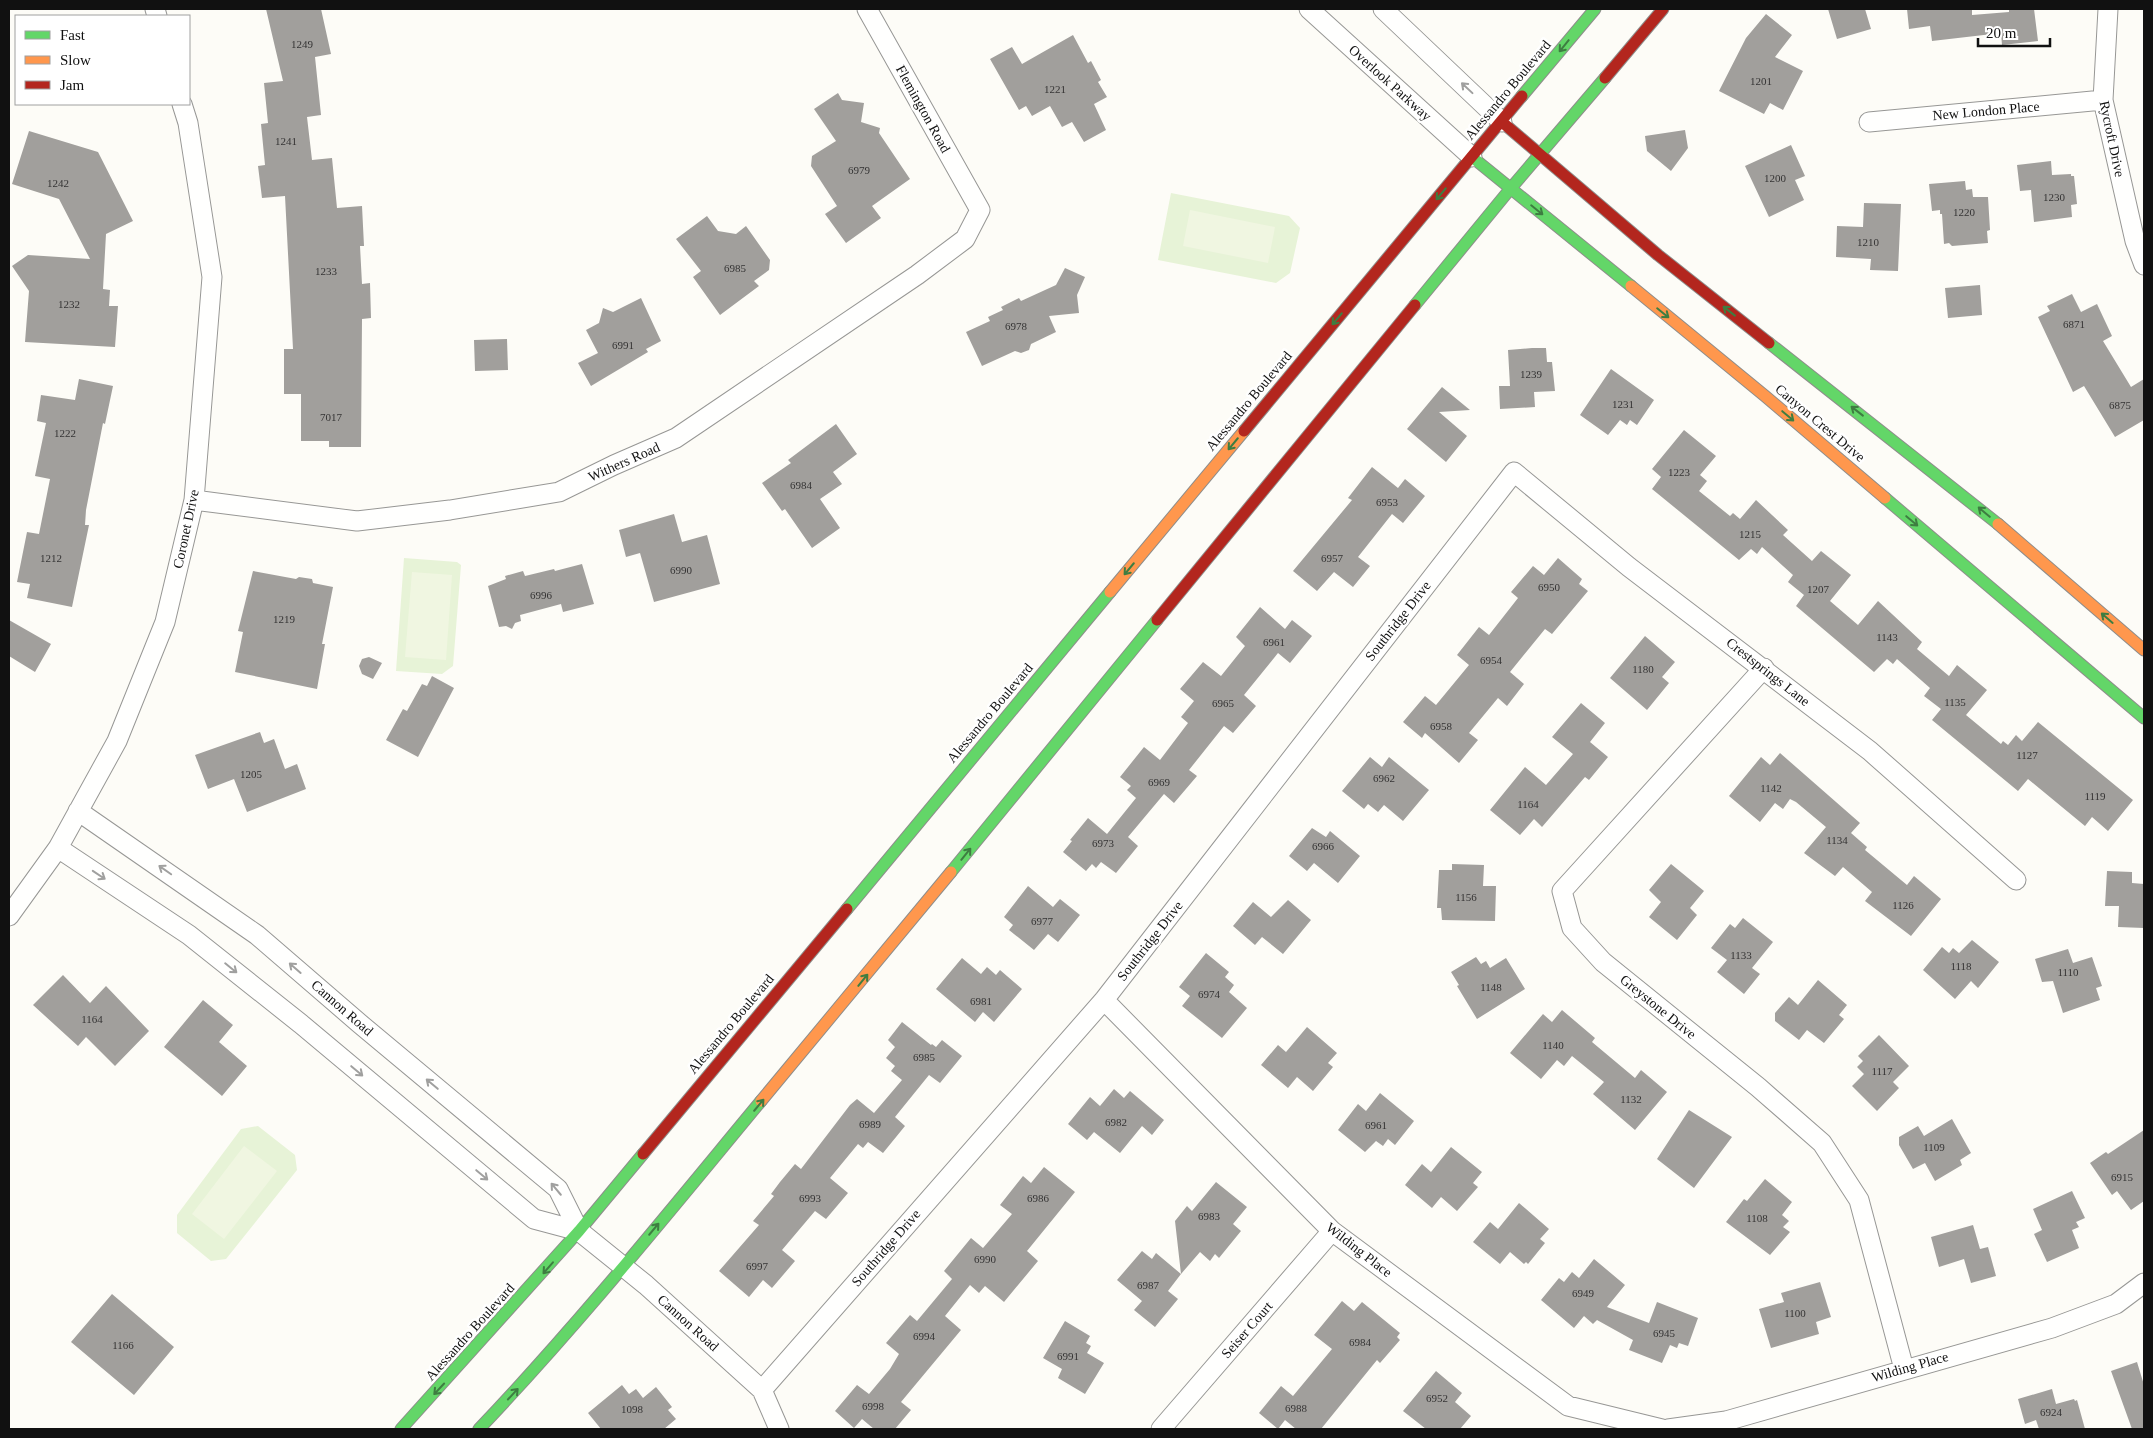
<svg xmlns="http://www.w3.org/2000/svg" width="2153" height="1438" font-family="'Times New Roman',serif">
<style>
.green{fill:#e7f3d7}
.pitch{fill:#f0f6e1}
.building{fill:#a19f9c}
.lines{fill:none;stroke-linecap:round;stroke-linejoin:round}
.street-casing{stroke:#979795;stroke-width:21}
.fast-casing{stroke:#8e8d8b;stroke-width:13}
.slow-casing{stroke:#8e8d8b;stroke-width:13}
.jam-casing{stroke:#8e8d8b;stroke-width:13}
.street{stroke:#fffffe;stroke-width:19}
.fast{stroke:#63d668;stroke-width:11}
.slow{stroke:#ff974d;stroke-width:11}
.jam{stroke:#b3261e;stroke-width:11}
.oneway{stroke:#3e7d41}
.oneway2{stroke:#a0a09f}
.labels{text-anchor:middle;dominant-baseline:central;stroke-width:5;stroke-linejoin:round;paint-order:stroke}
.number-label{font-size:11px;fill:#353434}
.street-label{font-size:14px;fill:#111;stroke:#fff}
</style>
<rect width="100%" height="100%" fill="#fdfcf7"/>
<path class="green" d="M1171,193L1289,216L1300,228L1290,273L1276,283L1158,260Z
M404,558L457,562L461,565L453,666L442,674L396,671Z
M258,1126L295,1155L297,1170L226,1259L211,1261L177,1233V1215L241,1129Z"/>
<path class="pitch" d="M1190,210L1275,227L1268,263L1183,246Z
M412,572L452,575L446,660L405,657Z
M244,1146L277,1171L224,1239L192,1214Z"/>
<path class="building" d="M266,9H321L331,54L315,57L321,115L307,117L312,160L332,158L337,208L362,206L364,246H360L362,284L370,283L371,318L362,319L361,447H329V441H301V394H284V349H293L285,196L262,198L258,166L265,165L261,124L268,123L264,83L283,81Z
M1828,9H1865L1871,29L1837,39Z
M1907,9H1972V15L2009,12V9H2034L2038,41L2002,45L2001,33L1932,41L1930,26L1909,29Z
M1766,14L1792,35L1775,57L1803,71L1783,110L1770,103L1764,114L1719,91L1746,38Z
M1073,35L1088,63L1091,61L1101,80L1098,82L1107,97L1094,104L1106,130L1084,142L1072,122L1062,127L1050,106L1032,116L1026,106L1019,110L990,59L1012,47L1022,64Z
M838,93L842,100L864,103L861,122L880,128L879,133L910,179L872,206L881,218L846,243L825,214L837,206L811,166L812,156L836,141L814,109Z
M1685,130L1688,148L1671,171L1647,151L1645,136Z
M29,131L98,152L133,221L106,234L103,289L110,290L109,306H118L115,347L25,342L29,291L12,266L28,255L90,259L59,199L12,184Z
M1791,145L1805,176L1795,180L1804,200L1769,217L1745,166Z
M2051,161L2052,175L2071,174V176H2074L2077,204L2071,205L2072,217L2034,222L2031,190L2020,191L2017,165Z
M1965,181L1966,190L1972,189L1973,197H1988L1990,230L1987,231L1988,243L1952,246L1949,243L1944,244L1942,214H1940V210L1932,211L1929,184Z
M1864,203L1901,204L1898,271L1870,270L1871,259L1836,257L1837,226L1863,227Z
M707,216L718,231L736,234L746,226L770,260L769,270L754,281L759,286L720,315L693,277L701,271L676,239Z
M1065,268L1085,277L1077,295L1079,313L1049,316L1056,332L1031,344L1029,350L1021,353L1015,351L982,366L966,332L990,321L988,317L1003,310L1001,307L1019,298L1021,301L1056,285Z
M1980,285L1982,315L1948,318L1945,288Z
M2072,294L2081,312L2097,304L2112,336L2103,341L2131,387L2144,379V420L2115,437L2084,386L2073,392L2038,317L2050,311L2047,306Z
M641,298L661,341L646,349L648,352L591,386L578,363L598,353L586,330L599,323L603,308L613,312Z
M507,339L508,370L475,371L474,340Z
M1532,348H1546L1547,362H1552L1555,391L1534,392L1535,407L1500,409L1499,386H1510L1508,350Z
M1611,369L1654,400L1637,425L1630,420L1627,425L1620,420L1608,435L1580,415Z
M79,379L113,386L105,424L103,423L86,510L85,525H89L72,607L27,598L30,584L17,582L27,532L39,534L50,479L35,476L46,423L37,421L41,395L75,400Z
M1442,387L1470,410L1439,412L1467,436L1446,462L1407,429Z
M836,424L857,454L833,472L842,484L820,499L840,528L812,548L785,509L782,511L762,483L791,463L788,460Z
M1684,430L1716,456L1700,475L1707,481L1699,491L1730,516L1733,513L1740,519L1756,500L1788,530L1783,535L1812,561L1821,551L1851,575L1830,601L1858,625L1878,601L1922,642L1917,649L1949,676L1957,665L1987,690L1966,715L2001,744L2003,741L2008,745L2016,735L2022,741L2038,722L2133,800L2108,831L2092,817L2085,826L2028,779L2018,791L1932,720L1941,709L1924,696L1930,688L1897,659L1893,664L1887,659L1874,672L1796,606L1804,595L1788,582L1793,575L1762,547L1757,554L1751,549L1739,560L1652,489L1661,477L1652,469Z
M1372,467L1398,488L1405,479L1425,496L1403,523L1392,514L1358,557L1370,566L1353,587L1334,572L1317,591L1293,571L1352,500L1348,498Z
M674,514L682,542L707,535L720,584L654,602L640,553L626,557L619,530Z
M1558,558L1582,579L1579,584L1588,591L1552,634L1545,629L1510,672L1524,684L1507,706L1498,698L1469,733L1478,740L1459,763L1425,733L1422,738L1403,722L1425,696L1436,705L1469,665L1457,655L1479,627L1489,635L1518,598L1511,592L1533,566L1544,575Z
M582,564L594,604L563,612L561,604L520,615L521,621L515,623L512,629L506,626L499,627L488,586L506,579L505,576L523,571L525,576L554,569L555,571Z
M253,571L296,579L299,577L312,579L313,583L333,587L322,644H325L317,689L235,672L243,632L238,631Z
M1260,607L1285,629L1292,620L1312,636L1290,663L1278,653L1244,695L1256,706L1233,733L1224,726L1189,770L1197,776L1174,803L1164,794L1128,837L1138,846L1116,873L1101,862L1096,868L1092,864L1086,871L1063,852L1072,841L1070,840L1088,818L1107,834L1136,798L1127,790L1131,786L1120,777L1144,747L1160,760L1188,723L1181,717L1194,701L1180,689L1203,662L1221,676L1245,646L1236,637Z
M9,620L51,644L35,672L9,656Z
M1645,636L1675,662L1662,677L1669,683L1647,710L1610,678Z
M369,657L382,663L373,679L362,674L359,666L362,659Z
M432,676L454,688L418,757L386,740L403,709L407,711L422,684L427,686Z
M1581,703L1605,723L1590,742L1608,757L1589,780L1585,777L1542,827L1534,819L1520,835L1490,810L1525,767L1546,785L1573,754L1552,737Z
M260,732L264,743L274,739L285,769L297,764L306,789L247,812L234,779L208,789L195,755Z
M1780,753L1860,823L1851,833L1867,847L1865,850L1907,885L1914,876L1941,899L1911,936L1865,901L1872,892L1843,867L1835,876L1804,853L1826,827L1796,802L1790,799L1783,809L1775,803L1760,822L1729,796L1761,757L1770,765Z
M1370,757L1382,767L1389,757L1429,790L1403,821L1384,805L1378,812L1368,804L1364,809L1342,791Z
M1312,828L1326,837L1330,831L1360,856L1338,883L1314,863L1307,871L1289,856Z
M1452,864L1484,865L1483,886H1496L1495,921L1442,920L1441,908H1437L1439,870H1452Z
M1671,864L1704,891L1690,908L1697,915L1677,940L1649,917L1661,902L1649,890Z
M2107,871L2132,872V883L2144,884V928L2118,927L2119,906H2105Z
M1028,886L1053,907L1060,899L1080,915L1058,942L1048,934L1034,950L1009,930L1013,925L1004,917Z
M1288,900L1311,920L1283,954L1262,937L1255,945L1233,926L1253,902L1271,917Z
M1743,918L1773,942L1752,968L1760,974L1744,994L1717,972L1727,960L1711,948L1730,924L1735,928Z
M1972,940L1999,962L1978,988L1971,981L1955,999L1923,970L1942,947L1949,953L1953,948L1959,953Z
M2068,949L2073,963L2092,957L2102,986L2096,988L2100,1000L2063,1013L2053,981L2042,982L2035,959Z
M1206,953L1229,972L1225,977L1234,985L1229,992L1247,1008L1222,1038L1182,1006L1190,996L1179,987Z
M1476,957L1481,964L1486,961L1490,968L1506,958L1525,989L1477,1019L1457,986L1459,985L1451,972Z
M962,958L981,974L987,967L996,975L1000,970L1022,989L994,1022L983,1012L975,1022L936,989Z
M63,975L90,1003L106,986L149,1031L115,1066L86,1037L78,1046L33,1005Z
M1818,980L1847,1005L1839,1015L1844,1019L1824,1043L1807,1030L1799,1040L1775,1021V1013L1789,997L1798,1005Z
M203,1000L233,1025L219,1042L247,1066L222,1096L164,1047Z
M1562,1010L1595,1038L1592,1042L1635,1078L1641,1070L1667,1092L1635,1130L1593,1094L1604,1082L1572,1056L1564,1066L1557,1060L1541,1079L1510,1053L1543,1014L1552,1022Z
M902,1022L931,1045L932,1044L936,1047L942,1040L962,1056L940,1083L929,1075L895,1117L905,1126L883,1153L868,1142L863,1148L858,1144L830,1178L848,1193L826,1219L815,1211L782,1250L795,1261L772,1288L763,1280L749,1297L719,1271L759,1225L753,1221L774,1196L771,1194L780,1182L795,1164L801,1169L850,1105L857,1099L874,1113L902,1080L891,1071L895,1066L886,1058L895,1047L888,1040Z
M1307,1027L1337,1053L1328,1063L1333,1067L1313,1091L1297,1077L1288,1088L1261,1065L1278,1045L1286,1052Z
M1879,1035L1909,1066L1893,1082L1899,1088L1877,1111L1852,1086L1864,1074L1857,1067L1863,1061L1858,1056Z
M1114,1089L1124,1098L1130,1091L1164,1120L1152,1135L1142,1126L1120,1153L1094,1132L1087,1140L1068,1124L1090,1097L1100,1106Z
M1380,1093L1414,1121L1395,1145L1388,1139L1383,1146L1376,1141L1365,1152L1338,1130L1358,1104L1366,1111Z
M1689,1110L1732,1137L1694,1188L1657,1159Z
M1952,1119L1971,1153L1960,1160L1962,1165L1935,1181L1925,1163L1913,1169L1899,1145V1137L1918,1126L1924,1136Z
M2144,1130V1201L2131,1210L2117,1191L2112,1195L2090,1163L2106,1152L2108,1154Z
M1451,1147L1482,1172L1473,1183L1478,1187L1457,1211L1441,1197L1432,1208L1405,1185L1422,1164L1431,1172Z
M1044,1167L1075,1192L1027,1251L1038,1261L1004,1302L985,1286L979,1293L970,1285L945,1316L961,1330L901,1402L911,1410L895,1429H874L862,1419L854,1428L835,1411L857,1385L869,1394L890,1369L899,1354L886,1343L910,1315L917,1321L952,1279L944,1271L971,1238L983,1248L1012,1214L1000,1205L1023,1176L1031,1183Z
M1765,1179L1792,1202L1782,1215L1789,1221L1783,1227L1790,1232L1770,1255L1726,1222L1744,1199L1747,1201Z
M1216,1182L1247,1207L1233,1224L1241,1231L1219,1258L1215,1254L1210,1261L1200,1252L1181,1274L1175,1221L1187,1206L1192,1211Z
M2072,1191L2085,1218L2076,1222L2079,1227L2072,1230L2079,1248L2047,1262L2034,1234L2042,1230L2033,1209Z
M1519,1203L1549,1229L1540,1239L1545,1243L1528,1264L1526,1262L1524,1264L1510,1252L1500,1264L1473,1242L1490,1222L1498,1229Z
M1973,1225L1980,1249L1988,1247L1996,1276L1971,1283L1964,1259L1939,1267L1931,1237Z
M1142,1251L1152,1259L1156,1253L1181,1274L1168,1291L1178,1299L1155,1327L1134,1310L1142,1301L1117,1280Z
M1594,1259L1625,1285L1607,1307L1649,1323L1657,1302L1698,1318L1688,1346L1679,1343L1677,1348L1670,1345L1662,1363L1629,1350L1633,1340L1597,1320L1593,1324L1584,1316L1574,1328L1541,1300L1559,1278L1564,1282L1572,1272L1579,1278Z
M1820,1282L1831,1317L1816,1322L1819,1334L1771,1348L1759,1309L1784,1302L1781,1293Z
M112,1294L174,1347L134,1395L71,1342Z
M1342,1301L1354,1311L1362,1302L1400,1333L1397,1337L1400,1340L1380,1363L1377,1360L1321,1429H1296L1285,1420L1278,1429L1259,1413L1281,1386L1293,1396L1332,1349L1314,1335Z
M1065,1321L1090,1336L1086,1343L1091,1346L1087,1353L1104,1363L1085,1394L1058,1378L1062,1369L1043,1358Z
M2137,1362L2144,1385V1429H2132L2111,1371Z
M1436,1371L1462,1393L1455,1402L1471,1416L1460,1429H1426L1403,1411Z
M622,1385L629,1394L636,1389L643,1398L656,1387L672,1407L668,1410L676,1419L664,1429H601L588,1413Z
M2052,1389L2056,1404L2074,1399L2075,1401L2077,1400L2085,1429H2039L2036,1420L2025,1424L2018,1399Z"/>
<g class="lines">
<defs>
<path id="street" d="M155,9L157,16
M1309,9L1472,157
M1383,9L1502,122
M2108,9L2103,100L2135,241L2144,265
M1869,122L2103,100
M194,500L357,521L450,510L559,492L614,465L676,438L917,275L965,239L980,210L867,9
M1764,668L1562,891L1572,928L1603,962L1758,1087L1822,1143L1859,1200L1904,1369
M78,811L257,935L359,1023L558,1189L579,1231
M58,848L189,935L301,1024L534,1219L579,1231L646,1285L762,1390L779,1429
M9,916L58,848L117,741L165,622L194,500L212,277L188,123L182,104
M1104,1000L1332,1231L1568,1406L1662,1429
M762,1390L1104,1000L1514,472L1629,567L1870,751L2016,880
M1161,1429L1332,1231
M1668,1429L1726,1421L2052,1328L2116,1304L2144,1283"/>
<path id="fast" d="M1522,96L1595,9
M1472,157L1631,286
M1415,305L1511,188L1605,78
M1769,343L1998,524
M1885,498L2144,718
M951,872L1157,620
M847,909L1110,592
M401,1429L579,1231L643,1154
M479,1429C578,1325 669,1212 761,1101"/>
<path id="slow" d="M1631,286L1765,396L1885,498
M1998,524L2144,650
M1110,592L1244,431
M761,1101L951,872"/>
<path id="jam" d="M1605,78L1663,9
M1502,122L1658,255L1769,343
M1244,431L1522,96
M1157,620L1415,305
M643,1154L847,909"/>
</defs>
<use href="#street" class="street-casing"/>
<use href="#fast" class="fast-casing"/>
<use href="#slow" class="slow-casing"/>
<use href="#jam" class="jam-casing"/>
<use href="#street" class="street"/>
<use href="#fast" class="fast"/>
<use href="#slow" class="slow"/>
<use href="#jam" class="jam"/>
</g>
<defs><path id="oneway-shaft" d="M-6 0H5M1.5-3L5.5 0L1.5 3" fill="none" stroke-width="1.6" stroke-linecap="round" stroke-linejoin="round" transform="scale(1.25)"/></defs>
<g class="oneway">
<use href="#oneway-shaft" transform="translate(1564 46) rotate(129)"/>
<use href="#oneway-shaft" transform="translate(1441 194) rotate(130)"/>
<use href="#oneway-shaft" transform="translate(1537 210) rotate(39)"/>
<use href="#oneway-shaft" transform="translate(1729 311) rotate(-142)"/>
<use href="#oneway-shaft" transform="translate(1663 313) rotate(39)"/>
<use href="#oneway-shaft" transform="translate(1337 319) rotate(130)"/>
<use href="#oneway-shaft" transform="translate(1857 411) rotate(-142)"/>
<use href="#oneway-shaft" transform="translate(1788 416) rotate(40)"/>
<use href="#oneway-shaft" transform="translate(1233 444) rotate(130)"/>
<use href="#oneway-shaft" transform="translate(1984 512) rotate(-140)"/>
<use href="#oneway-shaft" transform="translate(1912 521) rotate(40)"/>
<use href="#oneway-shaft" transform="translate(1129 569) rotate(130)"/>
<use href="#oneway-shaft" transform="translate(2107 618) rotate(-139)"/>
<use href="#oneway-shaft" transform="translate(966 854) rotate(-51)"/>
<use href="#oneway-shaft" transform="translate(863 980) rotate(-51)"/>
<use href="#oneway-shaft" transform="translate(759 1105) rotate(-50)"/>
<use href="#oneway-shaft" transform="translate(654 1229) rotate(-50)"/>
<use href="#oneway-shaft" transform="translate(548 1268) rotate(131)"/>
<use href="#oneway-shaft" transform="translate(439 1389) rotate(133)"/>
<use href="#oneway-shaft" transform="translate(513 1394) rotate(-47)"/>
</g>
<g class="oneway2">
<use href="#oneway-shaft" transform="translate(1467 88) rotate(-137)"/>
<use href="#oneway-shaft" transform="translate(165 870) rotate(-145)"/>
<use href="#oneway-shaft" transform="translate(99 875) rotate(34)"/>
<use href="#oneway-shaft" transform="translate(231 968) rotate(39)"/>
<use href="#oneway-shaft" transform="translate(295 968) rotate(-139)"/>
<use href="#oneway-shaft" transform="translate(357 1071) rotate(40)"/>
<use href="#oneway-shaft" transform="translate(432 1084) rotate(-140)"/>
<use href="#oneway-shaft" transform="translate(482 1175) rotate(40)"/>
<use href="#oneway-shaft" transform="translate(556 1189) rotate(-130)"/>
</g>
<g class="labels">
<g class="number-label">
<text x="302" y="44">1249</text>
<text x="1761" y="81">1201</text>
<text x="1055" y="89">1221</text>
<text x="286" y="141">1241</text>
<text x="859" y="170">6979</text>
<text x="1775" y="178">1200</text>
<text x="58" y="183">1242</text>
<text x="2054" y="197">1230</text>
<text x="1964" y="212">1220</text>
<text x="1868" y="242">1210</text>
<text x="735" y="268">6985</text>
<text x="326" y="271">1233</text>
<text x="69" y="304">1232</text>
<text x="2074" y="324">6871</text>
<text x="1016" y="326">6978</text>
<text x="623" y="345">6991</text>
<text x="1531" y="374">1239</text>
<text x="1623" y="404">1231</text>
<text x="2120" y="405">6875</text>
<text x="331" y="417">7017</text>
<text x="65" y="433">1222</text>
<text x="1679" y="472">1223</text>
<text x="801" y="485">6984</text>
<text x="1387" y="502">6953</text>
<text x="1750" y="534">1215</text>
<text x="51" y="558">1212</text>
<text x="1332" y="558">6957</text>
<text x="681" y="570">6990</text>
<text x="1549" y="587">6950</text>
<text x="1818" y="589">1207</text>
<text x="541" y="595">6996</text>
<text x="284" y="619">1219</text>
<text x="1887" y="637">1143</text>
<text x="1274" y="642">6961</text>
<text x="1491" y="660">6954</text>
<text x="1643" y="669">1180</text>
<text x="1955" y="702">1135</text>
<text x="1223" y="703">6965</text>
<text x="1441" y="726">6958</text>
<text x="2027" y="755">1127</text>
<text x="251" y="774">1205</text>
<text x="1384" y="778">6962</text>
<text x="1159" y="782">6969</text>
<text x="1771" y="788">1142</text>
<text x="2095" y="796">1119</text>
<text x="1528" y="804">1164</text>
<text x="1837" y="840">1134</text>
<text x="1103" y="843">6973</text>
<text x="1323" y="846">6966</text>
<text x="1466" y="897">1156</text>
<text x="1903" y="905">1126</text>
<text x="1042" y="921">6977</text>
<text x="1741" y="955">1133</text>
<text x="1961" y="966">1118</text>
<text x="2068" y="972">1110</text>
<text x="1491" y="987">1148</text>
<text x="1209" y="994">6974</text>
<text x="981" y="1001">6981</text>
<text x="92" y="1019">1164</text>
<text x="1553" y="1045">1140</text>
<text x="924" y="1057">6985</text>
<text x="1882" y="1071">1117</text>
<text x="1631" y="1099">1132</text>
<text x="1116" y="1122">6982</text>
<text x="870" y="1124">6989</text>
<text x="1376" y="1125">6961</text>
<text x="1934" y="1147">1109</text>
<text x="2122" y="1177">6915</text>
<text x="810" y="1198">6993</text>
<text x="1038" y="1198">6986</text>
<text x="1209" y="1216">6983</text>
<text x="1757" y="1218">1108</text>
<text x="985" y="1259">6990</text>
<text x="757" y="1266">6997</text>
<text x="1148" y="1285">6987</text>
<text x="1583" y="1293">6949</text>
<text x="1795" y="1313">1100</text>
<text x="1664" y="1333">6945</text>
<text x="924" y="1336">6994</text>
<text x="1360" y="1342">6984</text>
<text x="123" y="1345">1166</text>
<text x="1068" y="1356">6991</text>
<text x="1437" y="1398">6952</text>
<text x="873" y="1406">6998</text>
<text x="1296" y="1408">6988</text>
<text x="632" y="1409">1098</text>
<text x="2051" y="1412">6924</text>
</g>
<g class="street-label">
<text transform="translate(1390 83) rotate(42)">Overlook Parkway</text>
<text transform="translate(1508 90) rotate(-50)">Alessandro Boulevard</text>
<text transform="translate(923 109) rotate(61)">Flemington Road</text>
<text transform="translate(1986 111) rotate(-5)">New London Place</text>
<text transform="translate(2112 139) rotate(78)">Rycroft Drive</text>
<text transform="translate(1249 401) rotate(-50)">Alessandro Boulevard</text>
<text transform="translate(1820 423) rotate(40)">Canyon Crest Drive</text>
<text transform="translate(624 462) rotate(-24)">Withers Road</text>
<text transform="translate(186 529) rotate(-78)">Coronet Drive</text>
<text transform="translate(1398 621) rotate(-52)">Southridge Drive</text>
<text transform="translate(1768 672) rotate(38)">Crestsprings Lane</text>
<text transform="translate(990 713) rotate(-50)">Alessandro Boulevard</text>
<text transform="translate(1150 941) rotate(-52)">Southridge Drive</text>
<text transform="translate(1658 1007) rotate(39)">Greystone Drive</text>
<text transform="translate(342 1008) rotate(41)">Cannon Road</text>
<text transform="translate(731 1024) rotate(-50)">Alessandro Boulevard</text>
<text transform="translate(886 1248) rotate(-49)">Southridge Drive</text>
<text transform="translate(1359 1250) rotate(38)">Wilding Place</text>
<text transform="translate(688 1323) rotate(42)">Cannon Road</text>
<text transform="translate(1247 1330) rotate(-49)">Seiser Court</text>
<text transform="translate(470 1332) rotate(-48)">Alessandro Boulevard</text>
<text transform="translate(1910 1367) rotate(-16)">Wilding Place</text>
</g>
</g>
<rect width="2153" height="1438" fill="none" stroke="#111111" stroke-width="20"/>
<rect x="15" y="15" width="175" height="90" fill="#ffffff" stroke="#a0a0a0"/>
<rect x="25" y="31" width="25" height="8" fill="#63d668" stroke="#a0a0a0"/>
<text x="60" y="40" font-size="15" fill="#111111">Fast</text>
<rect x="25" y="56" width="25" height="8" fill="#ff974d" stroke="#a0a0a0"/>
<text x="60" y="65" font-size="15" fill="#111111">Slow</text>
<rect x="25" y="81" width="25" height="8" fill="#b3261e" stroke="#a0a0a0"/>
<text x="60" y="90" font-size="15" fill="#111111">Jam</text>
<path d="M1978 38v8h72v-8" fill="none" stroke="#111111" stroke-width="2.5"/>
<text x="1986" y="38" font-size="15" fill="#111111" stroke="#ffffff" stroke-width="4" paint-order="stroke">20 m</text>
</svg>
